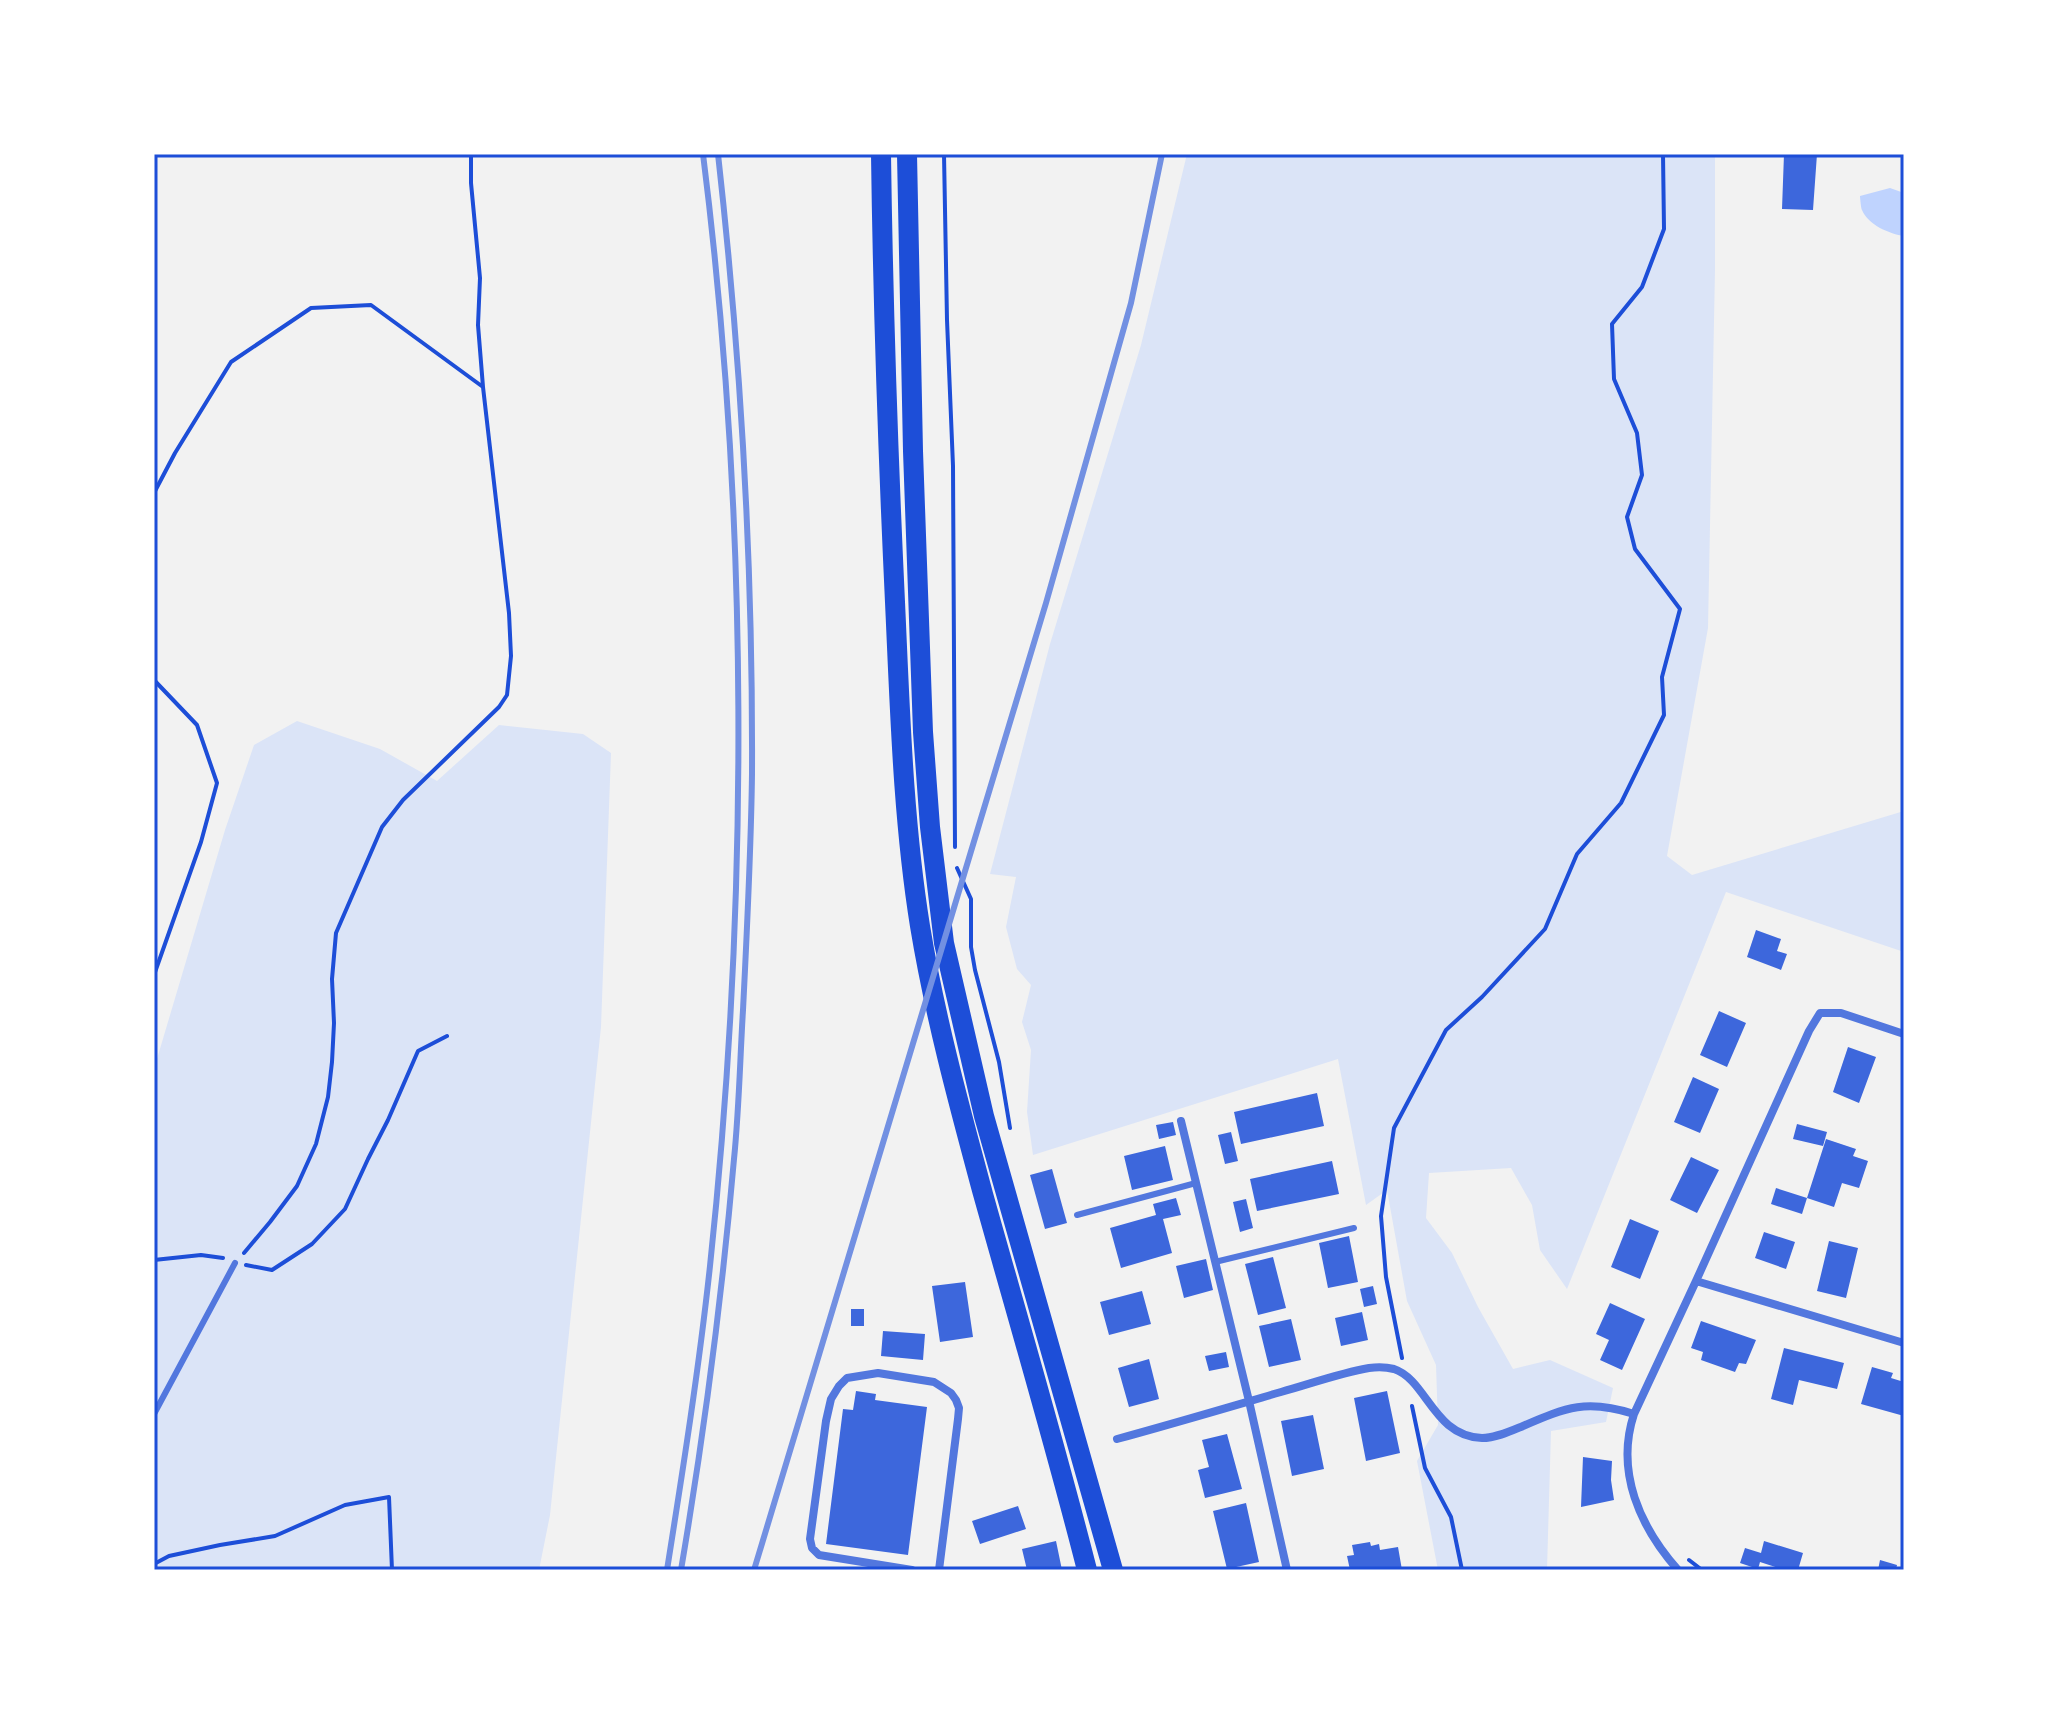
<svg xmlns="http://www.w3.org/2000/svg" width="2058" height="1724" font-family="'Roboto Serif',serif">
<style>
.green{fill:#dbe4f7}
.water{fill:#bfd3fe}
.building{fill:#3d67dc}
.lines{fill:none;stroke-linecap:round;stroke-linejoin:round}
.path{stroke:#1d4ed8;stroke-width:4}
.service{stroke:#5277de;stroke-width:6}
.minor{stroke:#5277de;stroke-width:8}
.primary{stroke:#1d4ed8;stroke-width:20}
.rail{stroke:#7290e2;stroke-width:6}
.neatline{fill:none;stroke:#1d4ed8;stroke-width:3}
</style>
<rect width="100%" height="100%" fill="#f2f2f2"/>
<path class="green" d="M1187,154H1715V270L1708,628L1667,856L1692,875L1904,811V952L1726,892L1567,1289L1540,1250L1532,1205L1511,1168L1429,1173L1426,1218L1452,1253L1478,1307L1513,1369L1550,1360L1613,1388L1606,1422L1551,1431L1547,1570H1438L1417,1461L1438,1425L1436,1365L1407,1301L1387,1190L1366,1205L1338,1059L1033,1155L1027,1112L1031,1050L1022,1022L1031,985L1017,969L1006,927L1016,877L990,874L1050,644L1141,345Z
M297,721L380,749L437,781L499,725L583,734L611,753L601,1027L550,1515L539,1570H154V1069L225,830L254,745Z"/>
<path class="water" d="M1890,188L1904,193V236C1890,234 1868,225 1862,210C1861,209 1860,197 1860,196Z"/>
<path class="building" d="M1784,154H1817L1813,210L1782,209Z
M1756,930L1781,939L1777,951L1787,954L1781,970L1747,957Z
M1719,1011L1746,1023L1727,1067L1700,1055Z
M1848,1047L1876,1057L1859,1103L1833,1092Z
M1693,1077L1719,1089L1700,1133L1674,1122Z
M1317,1093L1324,1126L1241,1144L1234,1112Z
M1173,1122L1176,1135L1159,1139L1156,1125Z
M1797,1124L1827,1132L1823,1146L1793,1139Z
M1231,1132L1238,1161L1225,1164L1218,1135Z
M1826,1139L1856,1149L1853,1156L1868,1161L1859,1188L1842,1183L1834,1207L1807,1198Z
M1165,1146L1173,1180L1132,1190L1124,1156Z
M1691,1157L1719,1170L1697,1213L1670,1200Z
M1332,1161L1339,1194L1257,1211L1250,1179Z
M1052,1169L1067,1223L1045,1229L1030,1175Z
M1776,1188L1807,1198L1802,1214L1771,1204Z
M1176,1198L1181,1215L1163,1219L1172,1253L1121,1268L1110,1228L1156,1215L1153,1204Z
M1246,1199L1253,1228L1240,1232L1233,1202Z
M1630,1219L1659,1231L1640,1279L1611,1267Z
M1764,1232L1795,1242L1786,1269L1755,1258Z
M1349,1236L1358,1282L1328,1288L1319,1243Z
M1829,1241L1858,1248L1846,1298L1817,1291Z
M1273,1257L1286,1308L1258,1315L1245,1264Z
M1206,1259L1213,1290L1184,1298L1176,1266Z
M965,1282L973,1337L940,1342L932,1286Z
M1373,1286L1377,1304L1364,1307L1360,1289Z
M1142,1291L1151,1324L1109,1335L1100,1302Z
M1610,1303L1645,1319L1622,1370L1600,1360L1609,1340L1596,1334Z
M851,1309H864V1326H851Z
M1362,1312L1368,1340L1341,1346L1335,1318Z
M1291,1319L1301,1360L1269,1367L1259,1326Z
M1701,1321L1756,1340L1746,1364L1739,1363L1735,1372L1701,1360L1703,1352L1691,1348Z
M883,1331L925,1334L923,1360L881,1356Z
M1784,1348L1844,1363L1837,1389L1799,1380L1793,1405L1771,1399Z
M1226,1352L1229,1367L1209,1371L1205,1356Z
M1149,1359L1159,1399L1129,1407L1118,1368Z
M1872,1367L1893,1373L1891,1378L1904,1382V1416L1861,1404Z
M856,1391L876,1394L875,1400L927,1407L908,1555L826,1544L843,1409L853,1410Z
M1387,1391L1400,1453L1366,1461L1354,1398Z
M1313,1415L1324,1469L1292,1476L1281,1421Z
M1227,1434L1242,1489L1205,1498L1198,1470L1209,1467L1202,1440Z
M1583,1457L1612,1461L1611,1480L1614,1500L1581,1507Z
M1246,1503L1259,1562L1227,1569L1213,1511Z
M1018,1506L1026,1529L980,1544L972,1521Z
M1056,1541L1062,1570H1027L1022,1549Z
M1764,1541L1803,1553L1798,1570H1785L1760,1562L1758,1569L1740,1563L1745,1548L1761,1553Z
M1370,1542L1371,1546L1379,1544L1380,1550L1398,1547L1402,1570H1350L1347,1556L1354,1555L1352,1545Z
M1880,1560L1897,1565L1896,1570H1878Z"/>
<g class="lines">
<path class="path" d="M944,154L947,320L953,466L955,847
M154,493L175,453L231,362L311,308L371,305L483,387
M154,680L197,725L217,783L201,842L154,975
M957,868L971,899V947L975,970L999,1062L1010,1128
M244,1253L270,1222L297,1186L316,1144L328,1097L332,1062L334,1023L332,979L336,933L382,827L403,800L499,707L507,695L511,656L509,613L483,387L478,325L480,278L471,183V154
M154,1260L201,1255L223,1258
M246,1265L272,1270L312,1244L345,1209L368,1159L388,1120L418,1051L447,1036
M1402,1358L1386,1277L1381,1216L1394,1128L1446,1030L1482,997L1545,929L1577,854L1621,803L1664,715L1662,677L1680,609L1635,549L1627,517L1642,475L1637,433L1614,379L1612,324L1642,287L1664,229L1663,154
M1412,1406L1425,1468L1451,1517L1462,1570
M1689,1560L1702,1570
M154,1564L169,1556L220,1545L275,1536L345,1505L389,1497L392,1570"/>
<path class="service" d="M1077,1215L1196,1183
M1215,1262L1354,1228
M154,1414L235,1263"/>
<path class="minor" d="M1181,1121L1249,1401L1287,1570
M1696,1281L1904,1343
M1117,1439C1172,1424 1226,1408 1281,1392C1310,1384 1340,1373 1369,1368C1377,1367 1386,1367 1394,1369C1427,1380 1433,1436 1482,1438C1496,1438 1511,1431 1523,1426C1567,1407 1587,1399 1634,1414
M912,1570L819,1555L812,1548L810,1539L826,1421L831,1399L839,1386L847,1378L878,1373L934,1382L951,1393L956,1400L959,1408L958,1419L939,1570
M1678,1570C1640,1527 1615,1472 1634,1414L1696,1281L1809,1031L1820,1013H1841L1904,1034"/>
<path class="primary" d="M881,154C883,303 888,453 895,602C900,710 903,820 920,926C935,1017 959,1105 983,1194C1018,1319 1055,1444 1087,1570
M907,154L913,451L923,732L930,827L944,943L984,1116L1113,1570"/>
<path class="rail" d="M667,1570C683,1469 699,1368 710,1266C749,899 749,520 703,154
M681,1570C704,1434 722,1297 734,1159C739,1110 740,1059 743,1010C747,931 751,853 752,774C753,567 741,360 718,154
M754,1570L1046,603L1131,303L1162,154"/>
</g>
<rect width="2058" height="1724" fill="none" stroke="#ffffff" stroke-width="312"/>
<rect x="156" y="156" width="1746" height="1412" class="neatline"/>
</svg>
